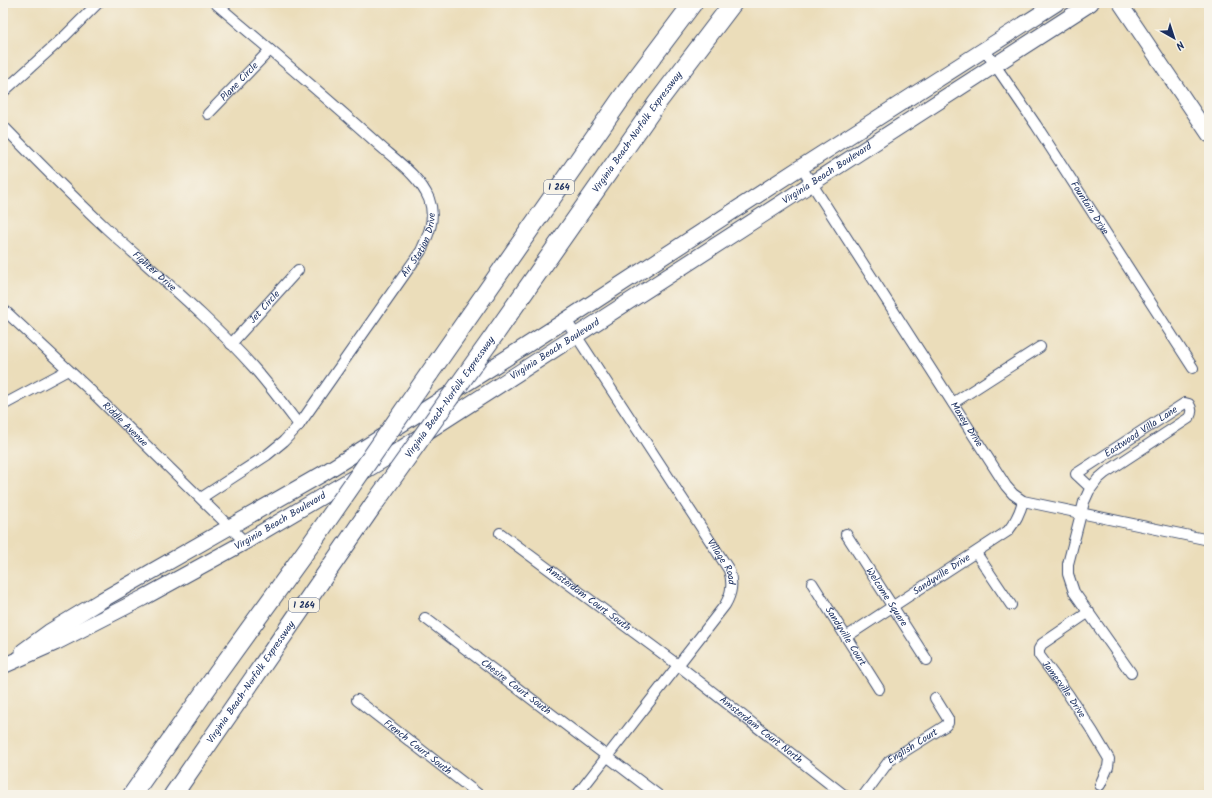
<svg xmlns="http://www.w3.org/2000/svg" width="1212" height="798" font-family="Kalam,sans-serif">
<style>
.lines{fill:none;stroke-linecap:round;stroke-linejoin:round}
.street-casing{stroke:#3a496c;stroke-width:12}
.secondary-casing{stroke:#3a496c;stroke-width:16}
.primary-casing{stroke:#3a496c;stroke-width:17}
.highway-casing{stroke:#3a496c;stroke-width:20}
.street{stroke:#fff;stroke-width:10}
.secondary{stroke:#fff;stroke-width:14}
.primary{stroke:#fff;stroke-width:15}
.highway{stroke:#fff;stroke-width:18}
.highway-bridge-casing{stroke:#3a496c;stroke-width:20;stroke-linecap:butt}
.highway-bridge{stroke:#fff;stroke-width:18}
.labels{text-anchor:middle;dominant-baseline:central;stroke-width:3;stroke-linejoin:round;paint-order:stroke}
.shield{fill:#f7f3e8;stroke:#5d6a87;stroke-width:1}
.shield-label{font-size:9px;font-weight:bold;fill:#1b2f5e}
.street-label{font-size:10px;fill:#1b2f5e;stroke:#f7f3e8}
</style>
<rect width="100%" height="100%" fill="#f7f3e8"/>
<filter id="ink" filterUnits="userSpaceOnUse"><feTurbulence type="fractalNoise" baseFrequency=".025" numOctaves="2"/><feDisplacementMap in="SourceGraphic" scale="8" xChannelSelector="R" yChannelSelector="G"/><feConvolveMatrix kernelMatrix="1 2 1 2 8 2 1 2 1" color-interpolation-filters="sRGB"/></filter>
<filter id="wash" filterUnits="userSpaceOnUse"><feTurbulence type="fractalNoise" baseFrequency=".012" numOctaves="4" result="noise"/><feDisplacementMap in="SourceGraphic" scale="16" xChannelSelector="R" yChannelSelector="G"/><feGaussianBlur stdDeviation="0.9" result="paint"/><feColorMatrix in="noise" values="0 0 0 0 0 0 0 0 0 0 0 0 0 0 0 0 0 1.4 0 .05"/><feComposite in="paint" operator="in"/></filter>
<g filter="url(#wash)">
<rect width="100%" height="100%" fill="#ebddba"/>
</g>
<g filter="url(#ink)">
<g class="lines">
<defs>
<g id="street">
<path id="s1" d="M984,49L1036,125L1193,368"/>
<path d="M3,92L65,36L98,3"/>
<path id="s2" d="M208,114L270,50"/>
<path id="s3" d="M3,126C37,161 71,195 106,228C156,274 209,317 254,368C270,386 284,405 299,425"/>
<path id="s4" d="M801,167L1006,486L1013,494L1023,501L1209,540"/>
<path id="s5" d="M3,309L92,392L245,542"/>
<path id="s6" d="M566,320L729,570C733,583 732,593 725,605L577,795"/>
<path id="s7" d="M231,344L298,270"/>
<path d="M953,403L1040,347"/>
<path d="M3,405L68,370"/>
<path id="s8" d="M1091,488L1076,474L1185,403L1189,404C1192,409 1192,412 1189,418L1105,473L1098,479L1089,491L1084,502L1068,564V574L1074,592L1131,673"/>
<path id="s9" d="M201,498L267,455L284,441L299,425L421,251C429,234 436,218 429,199C420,177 397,161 380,146C326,97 270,50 215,3"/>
<path id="s10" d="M500,533L678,665L844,795"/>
<path id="s11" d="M846,534L927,660"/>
<path d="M976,553L1011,605"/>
<path id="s12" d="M812,583L879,689"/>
<path id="s13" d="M1089,612L1042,644L1039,649V655L1068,694L1093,732L1109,759L1108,767L1100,785"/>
<path id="s14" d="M425,618L658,795"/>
<path id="s15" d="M846,637L1008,531C1016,521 1020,513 1023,501"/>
<path id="s16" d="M357,700L479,795"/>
<path id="s17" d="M864,795L889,761L945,726L948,723V719L935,698"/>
</g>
<path id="secondary" d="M1120,3L1209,135"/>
<g id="primary">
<path d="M23,651L49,632L102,600L324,473L491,368L566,320L801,167L1057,3"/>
<path id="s18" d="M3,666L55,643L143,598L245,542L385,459L1091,3"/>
</g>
<g id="highway">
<path id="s19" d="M495,334L657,103L733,3"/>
<path d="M429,374L623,96L693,3"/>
<path d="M132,795L217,674L311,544"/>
<path id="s20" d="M173,795L374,504"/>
</g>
</defs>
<use href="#street" class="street-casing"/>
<use href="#secondary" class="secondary-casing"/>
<use href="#primary" class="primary-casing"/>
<use href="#highway" class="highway-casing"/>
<use href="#street" class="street"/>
<use href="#secondary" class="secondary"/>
<use href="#primary" class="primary"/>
<use href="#highway" class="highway"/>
<defs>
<g id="highway-bridge">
<path id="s21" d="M374,504L495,334"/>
<path d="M311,544L429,374"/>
</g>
</defs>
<use href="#highway-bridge" class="highway-bridge-casing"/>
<use href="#highway-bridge" class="highway-bridge"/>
</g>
</g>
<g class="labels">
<g class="shield">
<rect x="544" y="180" width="30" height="14" rx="3"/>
<rect x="289" y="598" width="30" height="14" rx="3"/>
</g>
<g class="shield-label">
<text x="559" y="187">I 264</text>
<text x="304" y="605">I 264</text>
</g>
<g class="street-label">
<text stroke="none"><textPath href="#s2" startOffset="45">Plane Circle</textPath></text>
<text stroke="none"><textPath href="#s19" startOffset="247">Virginia Beach-Norfolk Expressway</textPath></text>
<text stroke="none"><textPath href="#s18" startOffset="961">Virginia Beach Boulevard</textPath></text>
<text stroke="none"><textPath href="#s1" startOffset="191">Fountain Drive</textPath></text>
<text stroke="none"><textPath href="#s9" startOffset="340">Air Station Drive</textPath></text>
<text stroke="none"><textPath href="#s3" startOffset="210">Fighter Drive</textPath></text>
<text stroke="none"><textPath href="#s7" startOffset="50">Jet Circle</textPath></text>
<text stroke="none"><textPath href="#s18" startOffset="637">Virginia Beach Boulevard</textPath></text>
<text stroke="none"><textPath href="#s21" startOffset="131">Virginia Beach-Norfolk Expressway</textPath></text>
<text stroke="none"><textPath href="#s5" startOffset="168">Riddle Avenue</textPath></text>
<text stroke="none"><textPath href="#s4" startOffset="306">Maxey Drive</textPath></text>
<text stroke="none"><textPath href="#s8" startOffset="98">Eastwood Villa Lane</textPath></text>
<text stroke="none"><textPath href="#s18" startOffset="313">Virginia Beach Boulevard</textPath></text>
<text stroke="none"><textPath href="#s6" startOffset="288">Village Road</textPath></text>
<text stroke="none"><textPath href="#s15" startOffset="114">Sandyville Drive</textPath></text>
<text stroke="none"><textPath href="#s11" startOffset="75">Welcome Square</textPath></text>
<text stroke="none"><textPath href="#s10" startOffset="110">Amsterdam Court South</textPath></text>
<text stroke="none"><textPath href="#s12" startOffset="63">Sandyville Court</textPath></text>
<text stroke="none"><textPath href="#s20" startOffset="137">Virginia Beach-Norfolk Expressway</textPath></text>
<text stroke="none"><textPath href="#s14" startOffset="114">Chesire Court South</textPath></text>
<text stroke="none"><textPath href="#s13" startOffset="111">Jamesville Drive</textPath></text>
<text stroke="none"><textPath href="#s10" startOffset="327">Amsterdam Court North</textPath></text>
<text stroke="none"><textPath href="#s17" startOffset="70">English Court</textPath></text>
<text stroke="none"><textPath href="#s16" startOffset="77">French Court South</textPath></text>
</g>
</g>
<rect width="1212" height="798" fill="none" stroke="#f7f3e8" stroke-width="16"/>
<g transform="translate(1174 38) rotate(141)" stroke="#f7f3e8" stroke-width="3" paint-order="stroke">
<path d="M0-3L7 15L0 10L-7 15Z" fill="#1b2f5e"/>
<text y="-6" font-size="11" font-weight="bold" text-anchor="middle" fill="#1b2f5e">N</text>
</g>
</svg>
